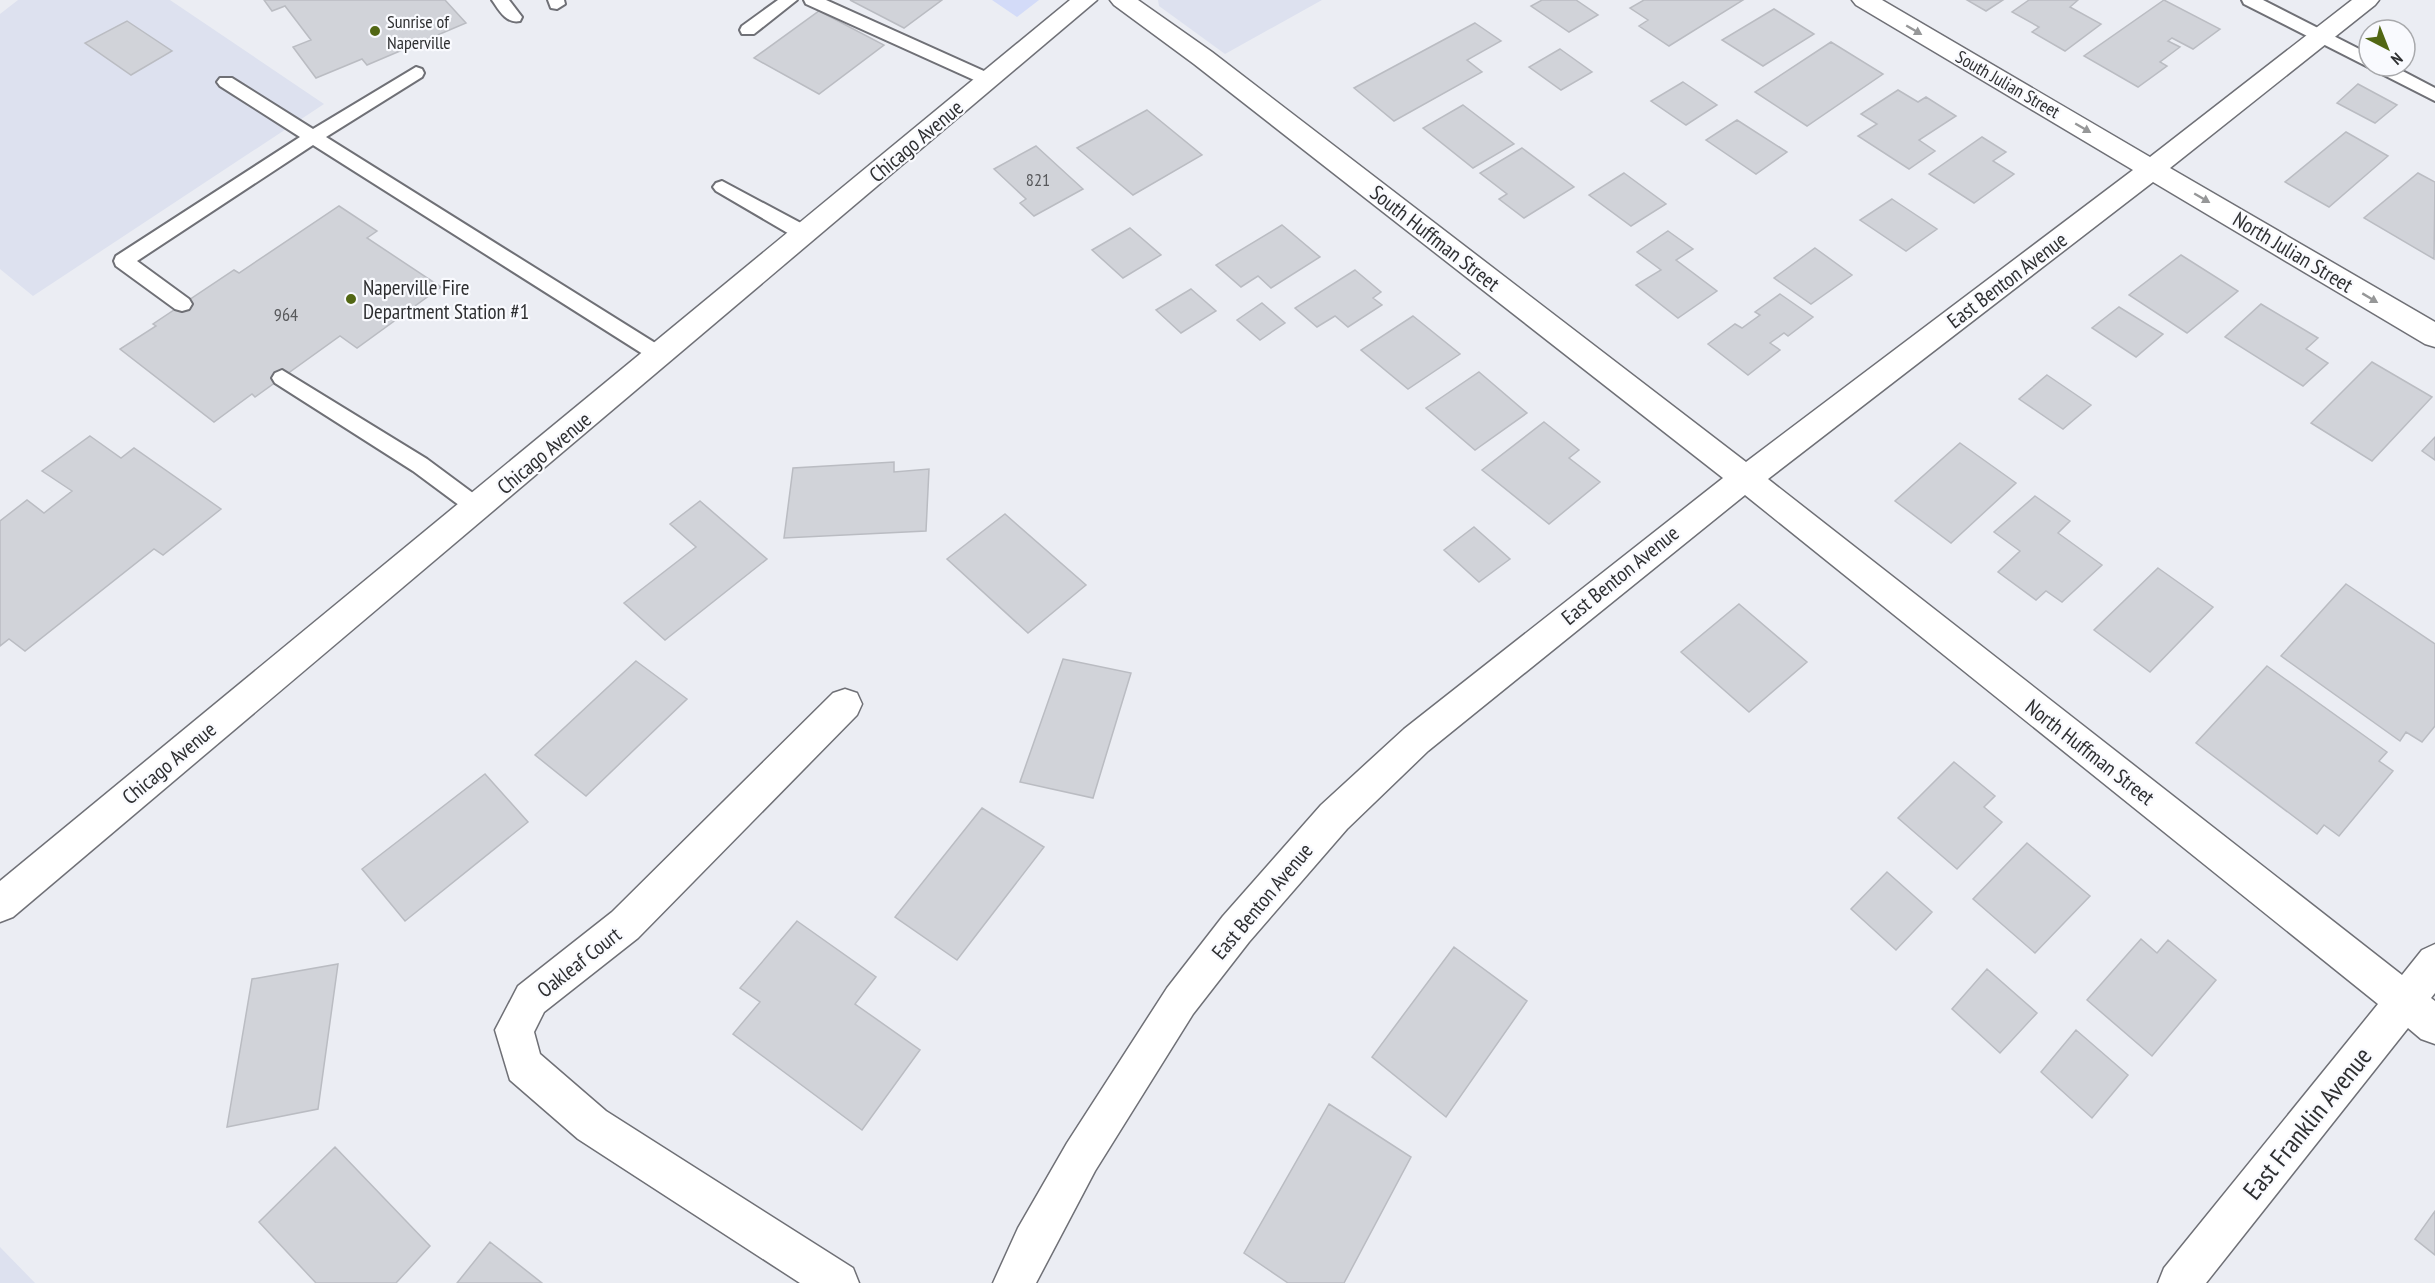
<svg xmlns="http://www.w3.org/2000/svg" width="2435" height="1283" font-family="'PT Sans Narrow',sans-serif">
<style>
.built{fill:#dde1ef}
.green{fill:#d3dbf8}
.building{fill:#d1d3d9;stroke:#babcc2;stroke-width:1.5}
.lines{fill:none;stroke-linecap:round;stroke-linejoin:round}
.lane-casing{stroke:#6f7076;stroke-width:4}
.street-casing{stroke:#6f7076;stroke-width:3}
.secondary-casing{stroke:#6f7076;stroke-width:3}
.lane{fill:#fff;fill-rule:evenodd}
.street{fill:#fff;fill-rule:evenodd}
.secondary{fill:#fff;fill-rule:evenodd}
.oneway{fill:#969798}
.poi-dot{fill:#526714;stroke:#f9fafe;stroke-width:2}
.labels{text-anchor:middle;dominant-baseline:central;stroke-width:4.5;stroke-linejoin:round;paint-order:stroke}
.far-poi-label{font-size:18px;fill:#2e2f31;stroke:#f9fafe;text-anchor:start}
.far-street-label{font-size:18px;fill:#2e2f31;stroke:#f9fafe}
.number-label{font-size:18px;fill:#57585b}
.street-label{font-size:21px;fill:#2e2f31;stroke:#f9fafe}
.poi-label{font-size:21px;fill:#2e2f31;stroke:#f9fafe;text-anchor:start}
.near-street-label{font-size:26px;fill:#2e2f31;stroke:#f9fafe}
</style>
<rect width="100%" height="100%" fill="#ebedf3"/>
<path class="built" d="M18,0H170L324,104L33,296L0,269V14Z
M1158,0H1322L1225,54L1159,6Z
M0,1247L35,1283H0Z"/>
<path class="green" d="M992,0H1039L1017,17Z"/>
<path class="building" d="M264,0H445L466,23L367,65L362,59L316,78L293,47L311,40L285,6L272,11Z
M850,0H942L904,28Z
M1542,0H1576L1598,15L1569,32L1531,6Z
M1644,0H1743L1669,46L1639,26L1648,20L1630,8Z
M1967,0H2003L1986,11Z
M2029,0H2078L2070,7L2101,24L2065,51L2032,32L2039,27L2012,12Z
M2164,0L2220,29L2193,49L2172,38L2168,41L2180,47L2160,62L2167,66L2138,87L2084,56Z
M1774,9L1814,34L1763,66L1722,40Z
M819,11L884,45L819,94L754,58Z
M127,21L172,51L131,75L85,43Z
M1475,23L1501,41L1467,60L1482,72L1394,121L1354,88Z
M1831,42L1883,74L1807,126L1755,92Z
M1560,49L1592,72L1561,90L1529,67Z
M1683,82L1717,105L1686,125L1651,101Z
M2358,84L2397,105L2375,123L2337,103Z
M1898,90L1918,102L1926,97L1956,116L1919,140L1935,151L1909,169L1858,136L1877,124L1861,114Z
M1463,105L1514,144L1473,168L1423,128Z
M1147,110L1202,155L1133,195L1077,148Z
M1737,120L1787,152L1756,174L1706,140Z
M2346,132L2388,156L2329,207L2285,182Z
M1982,137L2006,152L1993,161L2014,174L1974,203L1929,174Z
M1036,146L1083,189L1034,216L1020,203L1026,199L994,169Z
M1522,148L1574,187L1524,218L1499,199L1507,194L1480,173Z
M1624,173L1666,204L1631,226L1589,195Z
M2418,173L2435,182L2434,259L2364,218Z
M1892,199L1937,229L1906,251L1860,220Z
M339,206L377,231L367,238L441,287L357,348L340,336L255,397L252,394L214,422L120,349L156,326L153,324L234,270L239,273Z
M1282,225L1320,257L1271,288L1258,276L1241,287L1216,265Z
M1130,228L1161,255L1123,278L1092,250Z
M1668,231L1693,249L1676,260L1717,291L1678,318L1636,285L1661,270L1637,252Z
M1815,248L1852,275L1811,304L1774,278Z
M2181,255L2238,291L2187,333L2129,295Z
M1355,270L1381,292L1373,298L1382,305L1348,327L1335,316L1317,327L1295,308Z
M1191,289L1216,311L1181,333L1156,310Z
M1780,294L1813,317L1788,336L1784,333L1770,343L1780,350L1748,375L1708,344L1735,324L1742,328L1760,315L1755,312Z
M1262,303L1285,323L1260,340L1237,320Z
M2261,304L2318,338L2306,349L2328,363L2303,386L2225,337Z
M2119,307L2163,334L2136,357L2092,328Z
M1413,316L1460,354L1408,389L1361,350Z
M2372,362L2432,397L2372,461L2311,423Z
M1479,372L1527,413L1475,450L1426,408Z
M2047,375L2091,405L2063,429L2019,399Z
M1544,422L1579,450L1569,458L1600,482L1549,524L1482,470Z
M90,436L121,458L134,448L221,509L163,555L154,549L25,651L9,639L0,646V521L27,500L44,513L72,491L42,471Z
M2435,437V460L2422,451Z
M1960,443L2016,483L1951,543L1895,501Z
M894,462V472L929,469L926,531L784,538L793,468Z
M2035,496L2070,521L2058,533L2102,565L2062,602L2046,591L2036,600L1998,572L2020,551L1994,532Z
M700,501L767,559L665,640L624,603L696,547L670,524Z
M1005,514L1086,585L1028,633L947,559Z
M1474,527L1510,559L1479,582L1444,550Z
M2158,568L2213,607L2150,672L2094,630Z
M2346,584L2435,644V726L2422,742L2406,732L2400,741L2281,656Z
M1739,604L1807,662L1749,712L1681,652Z
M1063,659L1131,673L1093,798L1020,782Z
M636,661L687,699L586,796L535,755Z
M2267,666L2387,752L2379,761L2393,771L2339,836L2324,825L2317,834L2196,743Z
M1954,762L1995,796L1984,807L2002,822L1957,869L1898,818Z
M485,774L528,822L405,921L362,869Z
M982,808L1044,847L957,960L895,917Z
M2027,843L2090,896L2035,953L1973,899Z
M1887,872L1932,912L1896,950L1851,909Z
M797,921L876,977L855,1004L920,1050L862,1130L733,1034L760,1002L740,988Z
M2141,939L2157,953L2168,940L2216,980L2152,1056L2087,1000Z
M1454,947L1527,1001L1446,1117L1372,1057Z
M338,964L318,1109L227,1127L252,979Z
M1987,969L2037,1013L2000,1053L1952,1009Z
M2076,1030L2128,1075L2092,1118L2041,1072Z
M1329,1104L1411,1157L1344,1283H1288L1244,1253Z
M335,1147L430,1246L396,1283H316L259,1222Z
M2435,1211V1255L2415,1239Z
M490,1242L542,1283H457Z"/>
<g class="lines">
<defs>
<path id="lane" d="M492,0H509L522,17L520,21C506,24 499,10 492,0Z
M548,0H564L565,4L557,9L551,8Z
M778,0H797L754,34H742L740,30L742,26Z
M804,0H826L995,76L998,80L995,84H983L806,4Z
M2242,0H2263L2369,54V66H2393L2435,88V101L2244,4Z
M416,67L422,69L424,73L422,77L326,137L668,351L671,356L668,361L661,363L654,361L313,145L137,261L189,299L192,304L189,309L182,311L175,309L116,266L114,261L116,256L300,137L220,86L217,82L220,78H232L313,129Z
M722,181L812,229L814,234L812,239L805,241L798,239L716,191L713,187L716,183Z
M282,370L427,459L485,502L489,508L485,514L478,517L471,514L413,471L275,383L272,378L275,373Z"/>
<path id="street" d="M1110,0H1138L1212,52L1746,462L2133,170L1856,5L1852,0H1882L2150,157L2352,0H2379L2375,5L2170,168L2435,322V347L2425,344L2153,182L1768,479L2402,975L2422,950L2435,944V993L2431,998L2435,1001V1044L2421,1039L2408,1028L2206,1283H2158L2164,1268L2378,1004L1745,495L1428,751L1347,829L1249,942L1193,1014L1095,1171L1036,1283H993L1018,1228L1067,1143L1167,988L1223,916L1321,805L1404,729L1723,478L1194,64L1114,5Z
M845,689L857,693L862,704L857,715L638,938L544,1012L534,1032L540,1054L606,1111L853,1268L859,1283H800L578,1139L510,1080L495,1030L518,986L612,912L833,693Z"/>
<path id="secondary" d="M1070,0H1097L13,917L0,922V881Z"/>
</defs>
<use href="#lane" class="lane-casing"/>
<use href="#street" class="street-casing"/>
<use href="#secondary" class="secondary-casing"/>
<use href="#lane" class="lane"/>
<use href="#street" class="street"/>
<use href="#secondary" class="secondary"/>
</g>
<defs><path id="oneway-solid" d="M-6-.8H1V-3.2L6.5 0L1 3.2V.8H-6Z" transform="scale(1.5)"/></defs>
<g class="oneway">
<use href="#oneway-solid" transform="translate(1914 30) rotate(30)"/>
<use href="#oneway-solid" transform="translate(2083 128) rotate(30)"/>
<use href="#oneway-solid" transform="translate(2202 198) rotate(30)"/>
<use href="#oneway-solid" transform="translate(2370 298) rotate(31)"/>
</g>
<g class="poi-dot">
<circle cx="375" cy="31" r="6"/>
<circle cx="351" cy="299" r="6"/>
</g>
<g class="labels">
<g class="far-poi-label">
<text x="387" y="21">Sunrise of<tspan x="387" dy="21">Naperville</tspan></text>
</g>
<g class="far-street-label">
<text transform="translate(2008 84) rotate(30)">South Julian Street</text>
</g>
<g class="number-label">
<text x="1038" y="179">821</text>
<text x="286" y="314">964</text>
</g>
<g class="street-label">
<text transform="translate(916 141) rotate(-40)">Chicago Avenue</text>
<text transform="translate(1435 238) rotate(38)">South Huffman Street</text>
<text transform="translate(2293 252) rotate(31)">North Julian Street</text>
<text transform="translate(2007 280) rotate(-37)">East Benton Avenue</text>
<text transform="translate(544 453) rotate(-40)">Chicago Avenue</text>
<text transform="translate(1620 575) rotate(-39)">East Benton Avenue</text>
<text transform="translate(2090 752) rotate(38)">North Huffman Street</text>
<text transform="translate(169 763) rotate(-40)">Chicago Avenue</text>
<text transform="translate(1262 901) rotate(-50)">East Benton Avenue</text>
<text transform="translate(579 962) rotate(-38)">Oakleaf Court</text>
</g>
<g class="poi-label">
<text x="363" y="287">Naperville Fire<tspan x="363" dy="24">Department Station #1</tspan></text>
</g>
<g class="near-street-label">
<text transform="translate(2307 1123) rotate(-51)">East Franklin Avenue</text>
</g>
</g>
<g transform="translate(2387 48) rotate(138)"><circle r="28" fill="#f9fafe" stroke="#a8a9ac" stroke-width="1.5"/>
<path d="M0-4.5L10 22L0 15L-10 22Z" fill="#526714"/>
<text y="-9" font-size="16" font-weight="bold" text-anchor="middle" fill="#2e2f31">N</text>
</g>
</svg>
